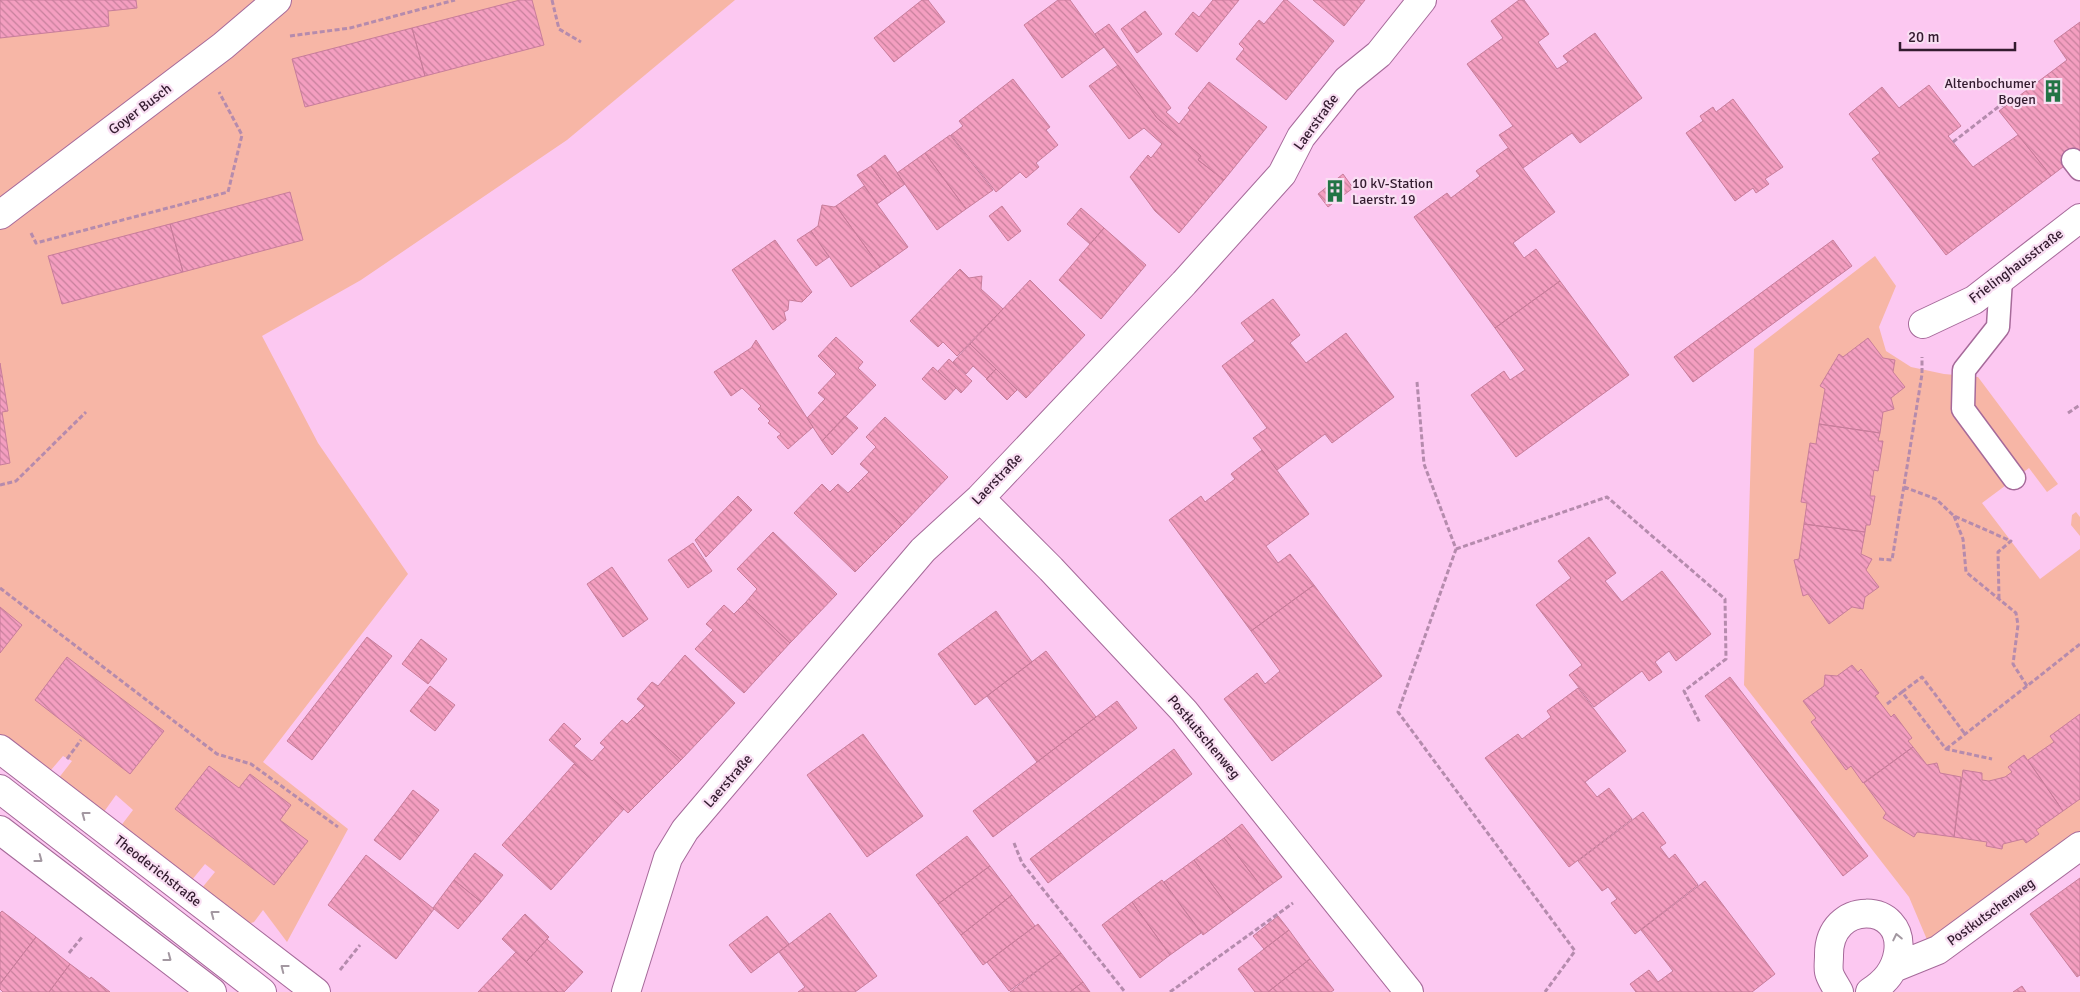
<svg xmlns="http://www.w3.org/2000/svg" width="2080" height="992" font-family="Signika,sans-serif">
<style>
.green{fill:#f7b6a6}
.building{fill:url(#building-back-hatch);stroke:#c87d9b}
.lines{fill:none;stroke-linecap:round;stroke-linejoin:round}
.lane-casing{stroke:#a66a9a;stroke-width:25}
.street-casing{stroke:#a66a9a;stroke-width:30}
.path{stroke:#b58bad;stroke-width:3;stroke-dasharray:5 2.5;stroke-linecap:butt}
.lane{stroke:#fff;stroke-width:22}
.street{stroke:#fff;stroke-width:28}
.oneway{stroke:#a398a1}
.labels{text-anchor:middle;dominant-baseline:central;stroke-width:4.5;stroke-linejoin:round;paint-order:stroke}
.poi-label{font-size:14px;fill:#331b2f;stroke:#f9dff3;text-anchor:end}
.street-label{font-size:14px;fill:#331b2f;stroke:#f9dff3}
</style>
<defs>
<pattern id="building-back-hatch" width="6" height="6" patternUnits="userSpaceOnUse" patternTransform="scale(1.25)"><rect width="6" height="6" fill="#f49ec0"/><path d="M-1 5l2 2M0 0l6 6M5-1l2 2" fill="none" stroke="#c6809c"/></pattern>
</defs>
<rect width="100%" height="100%" fill="#fcc8f1"/>
<path class="green" d="M0,0H735L567,140L361,280L262,336L318,443L408,574L263,762L348,829L287,942L263,910L254,922L240,927L197,894L215,872L205,864L187,886L120,827L133,810L116,795L101,816L54,784L72,761L63,756L45,777L0,742Z
M1875,256L1896,286L1879,327L1886,351L1911,367L1944,374L1978,377L2058,484L2047,492L2029,468L1982,503L2040,579L2080,549V831L1928,942L1909,897L1744,685L1754,349Z
M2076,512L2080,517V536L2071,525L2072,515Z"/>
<path class="building" d="M0,0H136L137,8L108,11L109,26L0,38Z
M520,0H532L544,45L425,76L412,28Z
M922,0H928L945,22L894,62L874,38Z
M1058,0H1070L1104,47L1062,78L1024,25Z
M1213,0H1239L1197,52L1175,34L1193,12L1199,17Z
M1284,0H1287L1334,41L1286,100L1236,59L1244,49L1239,44L1259,20L1264,24Z
M1313,0H1365L1344,26Z
M1519,0H1524L1549,34L1538,42L1557,69L1568,62L1563,56L1595,33L1642,98L1580,143L1572,133L1523,168L1499,135L1513,126L1467,64L1503,38L1491,21Z
M1145,11L1162,34L1137,53L1121,29Z
M2080,22V154L2051,176L1999,111L2067,60L2054,41Z
M1109,24L1171,108L1166,112L1179,124L1190,110L1188,108L1209,82L1267,127L1224,180L1198,160L1201,156L1157,118L1104,47L1095,34Z
M412,28L425,76L305,107L292,59Z
M1118,65L1157,118L1201,156L1198,160L1224,180L1179,233L1155,211L1130,177L1148,155L1151,158L1162,144L1144,128L1129,139L1089,86Z
M1013,79L1050,127L1046,130L1058,145L1036,163L1039,167L1026,178L1020,172L996,192L951,135L963,126L959,121Z
M1929,85L1961,126L1948,136L1973,167L2018,135L2051,176L1946,255L1872,159L1880,153L1849,114L1882,87L1899,108Z
M1733,99L1783,167L1765,179L1769,184L1756,193L1753,188L1735,201L1686,133L1703,121L1700,116L1713,107L1716,112Z
M950,135L993,190L966,209L925,153Z
M1508,148L1555,212L1513,243L1524,258L1536,249L1560,281L1495,328L1414,217L1447,193L1451,198L1480,176L1476,171Z
M925,153L966,209L937,230L897,173Z
M885,155L905,184L891,194L871,166Z
M871,166L891,194L877,204L857,175Z
M1343,174L1353,188L1328,207L1318,194Z
M864,186L908,247L880,267L836,206Z
M290,192L303,240L183,272L170,224Z
M822,205L834,207L836,206L880,267L851,287L811,231L818,226Z
M1002,206L1021,231L1008,241L989,216Z
M1081,208L1104,228L1090,244L1067,224Z
M170,224L183,272L62,304L48,256Z
M1104,228L1146,265L1101,319L1059,280Z
M811,231L829,257L816,266L797,240Z
M775,240L812,292L802,302L789,300L788,310L784,312L786,320L773,330L732,270Z
M1833,240L1852,266L1693,382L1674,357Z
M960,269L969,278L982,276L981,289L1003,309L957,356L943,342L938,347L910,321Z
M1030,280L1085,335L1026,398L970,344Z
M1560,281L1629,375L1516,457L1471,395L1504,371L1510,380L1525,370L1495,328Z
M1273,299L1300,335L1290,343L1306,363L1346,333L1394,397L1332,443L1325,434L1277,470L1253,438L1267,428L1222,366L1255,341L1241,323Z
M836,337L863,362L858,368L876,385L822,441L807,418L825,399L818,393L836,374L818,356Z
M1868,338L1883,358L1895,360L1893,372L1905,387L1891,398L1894,409L1883,412L1880,433L1819,424L1825,389L1820,386L1839,354L1843,357Z
M756,340L813,427L788,449L777,437L781,434L768,423L770,421L758,409L761,406L742,388L731,396L714,372L751,348Z
M970,344L996,369L987,379L973,366L966,374L953,362Z
M949,359L972,381L961,393L938,371Z
M0,363L8,411L2,412L10,463L0,465Z
M933,367L956,388L945,400L922,379Z
M996,369L1017,390L1007,400L986,379Z
M845,416L858,428L832,455L822,441Z
M885,417L948,477L902,525L858,483L869,472L860,464L876,447L866,437Z
M1819,424L1880,433L1878,441H1883L1878,471L1874,470L1870,496H1875L1870,525H1866L1865,532L1804,524L1807,503L1801,502L1810,443L1816,444Z
M1262,450L1309,514L1266,546L1278,563L1290,554L1314,585L1251,631L1169,520L1201,496L1205,502L1235,479L1231,474Z
M858,483L902,525L855,572L794,513L822,484L830,492L838,484L848,493Z
M738,496L752,510L706,557L695,540Z
M1804,524L1865,532L1861,554L1872,559L1866,570L1879,587L1865,597L1863,609L1852,607L1829,624L1808,594L1803,596L1794,560L1799,559Z
M773,532L837,594L790,643L746,602L757,589L737,569Z
M1589,537L1616,573L1605,581L1622,602L1662,571L1711,634L1676,661L1669,651L1655,662L1662,672L1649,681L1642,671L1594,707L1569,675L1582,665L1536,605L1571,578L1558,561Z
M693,543L712,571L688,588L668,560Z
M612,567L648,619L623,637L587,584Z
M1314,585L1382,676L1272,761L1224,699L1257,673L1265,684L1280,671L1251,631Z
M746,602L790,643L744,693L695,649L713,630L706,624L724,605L734,614Z
M0,607L22,625L0,653Z
M996,611L1032,662L975,705L938,654Z
M367,637L392,656L312,760L287,741Z
M421,639L447,659L428,684L402,664Z
M1046,651L1096,717L1037,762L987,696Z
M685,655L735,703L681,760L634,717L645,706L637,699L652,682L658,686Z
M67,657L164,731L130,774L35,700Z
M1852,665L1858,672L1861,669L1879,693L1875,696L1891,717L1894,714L1912,738L1908,741L1913,747L1863,783L1851,766L1846,770L1811,722L1816,718L1803,701L1824,686L1825,675L1837,676Z
M1730,677L1868,856L1843,876L1705,696Z
M430,686L455,705L435,731L410,711Z
M1578,688L1626,751L1585,782L1597,797L1609,788L1632,819L1569,867L1485,758L1518,734L1522,739L1551,717L1547,711Z
M1117,701L1137,728L993,837L973,811Z
M2080,714V799L2063,811L2028,760L2054,742L2050,736Z
M634,717L681,760L628,813L549,740L564,723L581,739L574,746L592,761L605,747L600,743L622,720L627,724Z
M863,734L923,816L867,857L807,775Z
M1913,747L1927,765L1937,763L1940,773L1961,777L1954,837L1917,832L1914,837L1883,818L1886,813L1864,783Z
M1174,749L1192,774L1048,883L1030,859Z
M2024,755L2063,811L2036,830L2039,834L2026,843L2023,839L2003,844L2002,849L1986,846L1987,842L1954,837L1963,770L1982,773V780L1989,781L2005,777L2012,772L2008,767Z
M574,764L624,809L551,890L502,845Z
M209,766L239,788L250,774L291,805L280,820L308,841L274,885L175,809Z
M413,790L439,810L419,836L394,815Z
M1643,812L1666,843L1660,847L1669,859L1675,854L1698,885L1635,934L1611,903L1617,899L1608,887L1602,891L1578,861Z
M394,815L419,836L400,860L374,840Z
M1242,824L1282,877L1264,890L1224,838Z
M967,836L990,866L938,904L916,875Z
M1224,838L1264,890L1233,913L1194,860Z
M475,853L503,875L481,902L454,880Z
M366,855L434,909L396,959L328,905Z
M1194,860L1233,913L1203,935L1164,882Z
M990,866L1012,895L961,935L938,904Z
M2080,878V975L2077,977L2030,914Z
M454,880L481,902L458,929L433,908Z
M1162,880L1201,933L1170,955L1132,902Z
M1705,881L1775,974L1752,992H1636L1630,984L1649,970L1658,982L1673,971L1641,930Z
M1012,895L1035,926L983,965L961,935Z
M1132,902L1170,955L1140,978L1102,925Z
M2,911L36,937L0,984V913Z
M830,913L877,976L855,992H798L805,987L779,952Z
M525,914L549,937L526,962L502,939Z
M767,916L789,944L751,973L729,945Z
M1278,916L1289,930L1264,949L1253,936Z
M1038,924L1061,953L1009,991L987,962Z
M1289,930L1310,959L1268,992H1255L1238,969Z
M36,937L70,964L49,992H3L0,989V984Z
M547,939L583,972L564,992H558L526,962Z
M516,952L526,962L558,992H478Z
M1061,953L1083,982L1070,992H1010Z
M1310,959L1334,990L1331,992H1268Z
M70,964L90,979L91,977L110,992H49Z
M1083,982L1090,992H1070Z
M2022,986L2026,992H2013Z"/>
<g class="lines">
<defs>
<path id="lane" d="M2073,160L2080,169
M2001,279L1998,327L1964,370L1963,409L2014,478"/>
<path id="street" d="M0,215L223,46L277,0
M1923,324L1974,300L2080,218
M980,498L1051,569L1184,711L1409,992
M0,749L316,992
M0,789L262,992
M0,830L212,992
M1896,967L1938,950L2080,846
M626,992L668,858L685,830L923,550L980,498L1184,283L1282,174L1301,137L1347,80L1379,54L1422,0
M1839,992C1836,986 1830,978 1829,972C1828,967 1829,961 1829,956C1828,899 1906,901 1898,953C1895,971 1885,982 1870,992"/>
</defs>
<use href="#lane" class="lane-casing"/>
<use href="#street" class="street-casing"/>
<path class="path" d="M552,0L559,29L581,42
M290,36L350,28L455,0
M1953,142L2002,104L2004,107
M31,233L36,243L228,192L242,135L219,92
M1417,382L1424,464L1456,549L1398,712L1575,951L1545,992
M2068,413L2080,405
M0,485L16,481L86,412
M1904,487L1936,499L1954,516L2011,541L1998,552L1999,598
M1954,516L1963,539L1966,572L2016,613L2018,625L2013,664L2027,686L2080,644
M1456,549L1607,497L1725,599L1726,659L1684,691L1700,723
M1879,559L1892,560L1922,374V357
M0,588L217,754L251,764L338,827
M1902,692L1922,677L1965,734
M1887,704L1902,692L1946,749L1992,759
M1946,749L2027,686
M67,759L81,740
M1014,843L1022,863L1125,992
M69,953L83,936
M340,970L360,945
M1170,992L1293,903"/>
<use href="#lane" class="lane"/>
<use href="#street" class="street"/>
</g>
<defs><path id="oneway-chevron" d="M-2-3.5L2.5 0L-2 3.5" fill="none" stroke-width="1.6" stroke-linecap="round" stroke-linejoin="round" transform="scale(1.25)"/></defs>
<g class="oneway">
<use href="#oneway-chevron" transform="translate(85 815) rotate(-143)"/>
<use href="#oneway-chevron" transform="translate(39 859) rotate(37)"/>
<use href="#oneway-chevron" transform="translate(214 914) rotate(-143)"/>
<use href="#oneway-chevron" transform="translate(1897 937) rotate(-102)"/>
<use href="#oneway-chevron" transform="translate(168 958) rotate(37)"/>
<use href="#oneway-chevron" transform="translate(284 968) rotate(-142)"/>
</g>
<defs>
<symbol id="building-bare" viewBox="-9 -9 18 18"><path d="M-4-6H4V6H1V3H-1V6H-4ZM-2.5-4.3h1.7v1.8h-1.7ZM.8-4.3h1.7v1.8H.8ZM-2.5-1h1.7V.8h-1.7ZM.8-1h1.7V.8H.8Z" fill="#227445" stroke="#f9dff3" stroke-width="2.5" paint-order="stroke"/></symbol>
</defs>
<g fill-rule="evenodd">
<use href="#building-bare" x="2037" y="75" width="32" height="32"/>
<use href="#building-bare" x="1319" y="175" width="32" height="32"/>
</g>
<g class="labels">
<g class="poi-label">
<text x="2036" y="83">Altenbochumer<tspan x="2036" dy="16">Bogen</tspan></text>
<text x="1352" y="183" text-anchor="start">10 kV-Station<tspan x="1352" dy="16">Laerstr. 19</tspan></text>
</g>
<g class="street-label">
<text transform="translate(140 109) rotate(-37)">Goyer Busch</text>
<text transform="translate(1316 122) rotate(-54)">Laerstraße</text>
<text transform="translate(2016 266) rotate(-37)">Frielinghausstraße</text>
<text transform="translate(997 479) rotate(-46)">Laerstraße</text>
<text transform="translate(1204 737) rotate(50)">Postkutschenweg</text>
<text transform="translate(728 781) rotate(-49)">Laerstraße</text>
<text transform="translate(158 871) rotate(38)">Theoderichstraße</text>
<text transform="translate(1991 912) rotate(-36)">Postkutschenweg</text>
</g>
</g>
<path d="M1900 42v8h115v-8" fill="none" stroke="#331b2f" stroke-width="2.5"/>
<text x="1908" y="42" font-size="15" fill="#331b2f" stroke="#f9dff3" stroke-width="4" paint-order="stroke">20 m</text>
</svg>
